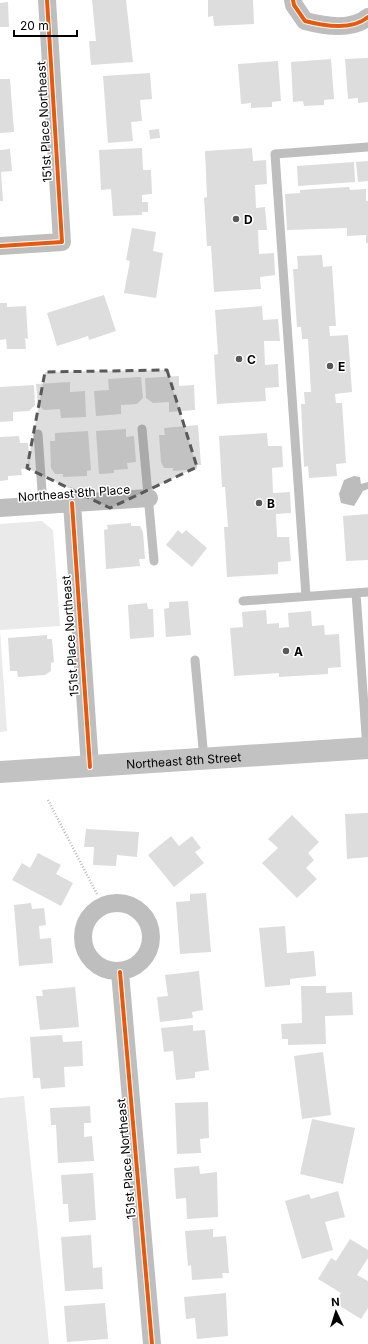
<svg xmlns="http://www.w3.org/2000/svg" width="368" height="1344" font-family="Inter,sans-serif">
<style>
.green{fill:#eaeaea}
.water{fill:#bcbcbc}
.building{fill:#ddd}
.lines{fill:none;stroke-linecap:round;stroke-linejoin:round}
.path{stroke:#b8b8b8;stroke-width:2.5;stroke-dasharray:1 2;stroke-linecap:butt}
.service{stroke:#bebebe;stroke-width:9}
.minor{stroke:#bebebe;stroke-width:18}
.secondary{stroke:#c2c2c2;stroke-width:22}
.cycleway-casing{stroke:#fff;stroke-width:6}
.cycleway{stroke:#e8590c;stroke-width:4}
.marked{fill:#595959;fill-opacity:0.2;stroke:#595959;stroke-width:3;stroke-dasharray:8 5;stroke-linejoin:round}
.poi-dot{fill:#595959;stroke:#fff;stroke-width:1.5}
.labels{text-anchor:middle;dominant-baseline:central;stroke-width:3;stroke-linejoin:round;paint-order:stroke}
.street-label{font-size:12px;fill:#000;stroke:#fff}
.poi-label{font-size:12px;font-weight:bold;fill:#000;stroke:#fff;text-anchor:start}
</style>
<rect width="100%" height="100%" fill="#fff"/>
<path class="green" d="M42,521L53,530L60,626L0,630L7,731L0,732V524Z
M24,1096L49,1344H0V1098Z"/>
<path class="water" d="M354,476L360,477L361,484L368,482V489L363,491L354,506L341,503L339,494L344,480Z"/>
<path class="building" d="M92,0H126L133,62L91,65L89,41H96Z
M208,0H253L254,24L214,26L213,16L208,17Z
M8,2L9,27H0V3Z
M366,58H368V102L358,103V98L348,99L345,59Z
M331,59L334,99L324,100V105L304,106L303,101L293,102L291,62Z
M278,61L281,101L272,102V107L251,108V103L241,104L238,64Z
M150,73L152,99L140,100L142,121L131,122L133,141L108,143L103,76Z
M0,79H10L14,132L0,133Z
M159,129L160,138L150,139L149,130Z
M142,148L143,170H151L152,194L142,195V202H148V212H142V215L113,216L111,189L101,190L99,150Z
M252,148L253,161L266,160L267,184L255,185L256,208L265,207L267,230H258L259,254L274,253L275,275L260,277L261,289L214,292L211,246H207L204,198L207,197L205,151Z
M10,149L12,171L1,172L3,201H0V150Z
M368,161V181L358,182L356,162Z
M354,162L355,182L298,186L297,166Z
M349,187L350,190L366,189V201H368V243H366V235L347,236V228L287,230L285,194L300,193V190Z
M132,228L156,232L153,251L163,253L156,298L124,293L130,261L126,260Z
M322,255L323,267L332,266L336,326H329L330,336L348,335L352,392L335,394L336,403H342L346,463L336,464L337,476L309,478L308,466L304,467L301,404H305L304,392H311L308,339H302L301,327H297L293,269H298L297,256Z
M104,295L116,331L89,340L88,336L57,346L47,313Z
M0,303H7V307L26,306L28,339L25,338L26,349H7L6,339L0,340Z
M262,306L263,320L278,319L280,341H264L265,365L278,364L279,387L265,388L266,401L217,404L214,355L218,354L215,310Z
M179,376V386L194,385L195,410L169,412V402L153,403L146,398L145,378Z
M141,377L143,398L137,404L121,405V414L96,416L94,391L109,390L108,379Z
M70,382V392L85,391L86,417L61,418L60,409L44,410L38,405L36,384Z
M34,385L35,405L29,411L13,412V421L0,422V387Z
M198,425L201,465H197V469L173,471V468H164L161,462L159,435H165L164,428Z
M126,429V437L134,436L136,462L127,463L128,469L114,470V473L99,474L96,431Z
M88,431L91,470L87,471V476L63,477V474H55L51,468L50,441H55V433Z
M267,433L268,446H282L283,467L272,468L273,493L290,492L291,513L276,514L277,537H289L291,561L278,562V574L227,577L224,527H228L225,487H222L219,436Z
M19,436L20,443H28L30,468L21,469L22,475L8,476V480L0,481V437Z
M368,514V560L346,561L343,516Z
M131,523V526H140L143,532L145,559H139L140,566L106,569L104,530L108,529L107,525Z
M178,530L182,534L186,530L207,548L192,567L166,545Z
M188,601L191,635L166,637L164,609L169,608V602Z
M147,603L148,609H153L154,637L130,639L128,605Z
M266,610L267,624L279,623V628L289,627L288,613L311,611L312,626L324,625L325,635L339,634L341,667L328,668V674L279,677V673L234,676L230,628L243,627L242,612Z
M47,635V639H52L54,662L51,663V671L45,675L18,677L17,671H10L8,638Z
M368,813V857L347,859L345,814Z
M292,815L319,842L308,853L314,860L306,868L317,879L297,898L262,863L278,848L268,839Z
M86,829L139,832L137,857L117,855L116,866L93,865L94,847H84Z
M171,836L179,846L192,836L201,848L195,852L204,863L174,887L148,855Z
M38,853L61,865L56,874L73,883L61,906L12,880L22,863L30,868Z
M206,893L211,952L180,954L176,902L190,901V894Z
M31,903L32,909L44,908L46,925L39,926L40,939L51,938L53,963L19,966L14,905Z
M285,926L287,953L314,951L316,976L290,979V985L265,987L259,928Z
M199,971L203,1010L192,1012L193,1018L160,1022L157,997L168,996L165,975Z
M301,986H326V993L352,992L353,1015L325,1016L326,1044L288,1045V1039H282L281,1024L302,1023Z
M75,987L79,1027L40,1030L36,996H43L42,990Z
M193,1025V1031L205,1030L209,1070L195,1072V1078L176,1080L173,1051L164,1052L161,1028Z
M62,1035L63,1042L82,1041L83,1066L64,1067L65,1087L41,1089L40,1078H33L30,1037Z
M323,1052L331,1115L302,1119L294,1056Z
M208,1102L209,1138L200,1139L201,1153L177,1154L175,1103Z
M90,1106L91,1123H84V1137L92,1136L94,1161L58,1163L56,1125H51L50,1108Z
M312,1119L355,1128L343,1184L300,1174Z
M199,1166L200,1174L217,1172L218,1217L187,1219L186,1198L176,1199L174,1168Z
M93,1173L96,1220L69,1222L68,1204H63L61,1175Z
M338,1191L345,1217L325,1222L333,1250L302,1259L285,1201L309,1194L311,1199Z
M213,1229V1237L226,1236L229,1273H222L223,1278L192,1280L191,1265L188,1266L185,1231Z
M91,1235L93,1268L102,1267L103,1289L65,1291L61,1237Z
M350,1239L368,1250V1258L357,1275L368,1281V1308L361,1319L335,1303L341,1293L318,1279L331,1258L336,1261Z
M226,1293L228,1336L197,1339L195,1318L186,1319L184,1297Z
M105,1303L108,1339L67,1342L64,1306Z"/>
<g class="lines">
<path class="path" d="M48,800L97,894"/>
<path class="service" d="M142,429L154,561
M38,434L43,505
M356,593L367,749
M306,596L275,154L368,147
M243,601L368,592
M195,660L204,759"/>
<path class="minor" d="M293,0L294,5L305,21C324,26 352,31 368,17
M0,246L62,242L47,0
M72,503L90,767
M0,508L149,498
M83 937a34 34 0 1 1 68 0a34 34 0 1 1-68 0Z
M120,972L152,1344"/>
<path class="secondary" id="s1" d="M0,772L368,748"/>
<defs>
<path id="cycleway" d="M293,0L294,5L305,21C324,26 352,31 368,17
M0,246L62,242L47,0
M72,503L90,767
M120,972L152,1344"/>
</defs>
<use href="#cycleway" class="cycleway-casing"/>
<use href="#cycleway" class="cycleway"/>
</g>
<path class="marked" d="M167,370L197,467L110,508L27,468L45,372Z"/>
<g class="poi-dot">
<circle cx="236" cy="219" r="4"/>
<circle cx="239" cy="359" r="4"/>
<circle cx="330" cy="366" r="4"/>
<circle cx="259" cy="503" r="4"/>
<circle cx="286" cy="651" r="4"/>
</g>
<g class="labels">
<g class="street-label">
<text transform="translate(44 122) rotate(-93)">151st Place Northeast</text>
<text transform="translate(74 493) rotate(-4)">Northeast 8th Place</text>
<text transform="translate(70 636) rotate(-94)">151st Place Northeast</text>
<text stroke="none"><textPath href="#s1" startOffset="184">Northeast 8th Street</textPath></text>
<text transform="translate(126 1159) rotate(-95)">151st Place Northeast</text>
</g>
<g class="poi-label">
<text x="244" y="219">D</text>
<text x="247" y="359">C</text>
<text x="338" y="366">E</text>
<text x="267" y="503">B</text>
<text x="294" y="651">A</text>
</g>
</g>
<g transform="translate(336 1312) rotate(356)" stroke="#ffffff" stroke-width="3" paint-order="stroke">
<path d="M0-3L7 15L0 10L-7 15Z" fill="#000000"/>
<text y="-6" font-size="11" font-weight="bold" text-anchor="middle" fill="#000000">N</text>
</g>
<path d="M14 30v6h63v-6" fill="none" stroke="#000000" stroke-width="2"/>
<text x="20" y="30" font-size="12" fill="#000000" stroke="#ffffff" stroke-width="3" paint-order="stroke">20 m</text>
</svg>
